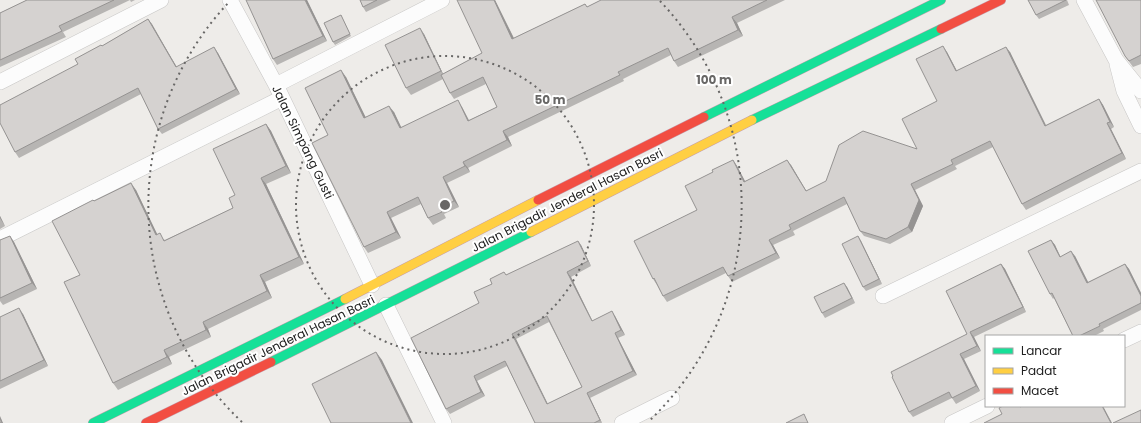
<svg xmlns="http://www.w3.org/2000/svg" width="1141" height="423" font-family="Poppins,sans-serif">
<style>
.lines{fill:none;stroke-linecap:round;stroke-linejoin:round}
.street-casing{stroke:#c7c6c5;stroke-width:16}
.fast-casing{stroke:#c59eac;stroke-width:10}
.slow-casing{stroke:#c59eac;stroke-width:10}
.jam-casing{stroke:#c59eac;stroke-width:10}
.street{stroke:#fcfcfc;stroke-width:15}
.fast{stroke:#16e098;stroke-width:9}
.slow{stroke:#ffcf43;stroke-width:9}
.jam{stroke:#f24e42;stroke-width:9}
.wall{fill:#b7b5b3;fill-rule:evenodd}
.shaded-wall{fill:#959392}
.building{fill:#d5d2d0;stroke:#959392;fill-rule:evenodd}
.ring{fill:none;stroke:#686766;stroke-width:2;stroke-dasharray:2 4}
.labels{text-anchor:middle;dominant-baseline:central;stroke-width:4;stroke-linejoin:round;paint-order:stroke}
.street-label{font-size:12px;fill:#202020;stroke:#fff}
.centre{fill:#686766;stroke:#fff;stroke-width:2}
.ring-label{font-size:12px;text-anchor:middle;font-weight:bold;fill:#686766;stroke:#fff;stroke-width:4;stroke-linejoin:round;paint-order:stroke}
</style>
<rect width="100%" height="100%" fill="#eeece9"/>
<g class="lines">
<defs>
<path id="street" d="M230,0L276,85L372,285
M1084,0L1116,60L1141,91
M1117,64L1124,91L1141,126
M0,82L161,0
M276,85L442,0
M0,239L282,98
M883,296L1141,171
M386,305L444,423
M1124,340L1141,332
M622,423L672,398
M952,423L987,406"/>
<path id="fast" d="M704,117L941,0
M752,120L941,29
M271,362L531,232
M93,423L345,299"/>
<path id="slow" d="M531,232L752,120
M345,299L538,200"/>
<path id="jam" d="M941,29L1001,0
M538,200L704,117
M146,423L271,362"/>
</defs>
<use href="#street" class="street-casing"/>
<use href="#fast" class="fast-casing"/>
<use href="#slow" class="slow-casing"/>
<use href="#jam" class="jam-casing"/>
<use href="#street" class="street"/>
<use href="#fast" class="fast"/>
<use href="#slow" class="slow"/>
<use href="#jam" class="jam"/>
</g>
<path class="wall" d="M27,0H135L131,2L130,0L63,32L66,37L0,67V13Z
M307,0L327,41L277,65L273,59Z
M360,0H391L366,12L363,7Z
M495,0L514,38L585,4L587,7L601,0H785L737,23L743,36L678,67L674,61L671,55L623,79L624,81L508,137L512,146L468,168L470,172L447,183L459,207L444,214L446,218L433,225L428,218L421,204L391,218L401,238L368,253L364,247L328,135L346,77L365,117L394,112L401,128L462,107L469,120L497,107L486,84L454,99L450,93L443,79L411,95L406,88L424,34L443,74L482,53Z
M1028,0H1067L1069,5L1039,19L1036,15Z
M1141,0V64L1133,67L1125,56Z
M341,15L351,36L335,45L333,42Z
M148,19L177,67L218,53L240,94L162,134L158,129L141,94L19,158L15,152L78,64L102,46Z
M947,52L957,71L1010,52L1046,125L1099,99L1103,105L1114,127L1111,129L1126,159L1026,210L1022,204L993,147L955,166L957,169L915,190L923,206L912,232L890,244L864,236L860,231L847,204L793,231L795,235L773,245L780,258L732,282L726,273L667,302L663,296L657,285L653,279L697,210L713,172L733,160L737,166L745,181L791,165L806,191L917,149L937,101Z
M266,124L271,131L291,173L266,184L304,264L265,282L272,298L208,329L211,337L169,357L172,364L118,390L113,383L94,201L136,190L157,235L165,240L233,208L235,195Z
M0,216L5,226L0,229Z
M10,236L14,242L37,289L3,305L0,301V240Z
M858,236L861,241L882,284L866,291L863,287Z
M1051,240L1055,245L1060,257L1075,256L1088,282L1125,264L1129,269L1141,293V310L1103,329L1104,331L1094,336H1073L1054,298L1053,299L1050,294Z
M581,245L591,266L571,277L592,321L615,316L625,335L618,338L637,375L590,398L602,423H535L507,366L477,381L485,396L450,414L446,409L479,303L492,284L506,275ZM549,322L582,387L548,404L516,339Z
M1001,264L1005,269L1026,312L974,337L981,351L964,359L980,391L956,404L952,398L913,417L909,412L967,334Z
M847,287L855,303L825,318L822,313Z
M23,314L48,366L0,389V317Z"/>
<path class="shaded-wall" d="M305,0H307L327,41L323,36Z
M494,0H495L517,45L512,39Z
M732,17L737,23L743,36L738,30Z
M148,19L152,24L180,73L176,67Z
M420,28L424,34L445,78L441,71Z
M943,46L947,52L960,77L956,71Z
M214,47L218,53L240,94L236,89Z
M1006,47L1010,52L1049,132L1045,126Z
M341,70L346,77L369,124L364,118Z
M1099,99L1103,105L1114,127L1110,122Z
M458,100L462,107L472,127L468,121Z
M389,106L394,112L405,135L400,128Z
M1107,123L1111,129L1126,159L1122,153Z
M266,124L271,131L291,173L286,166Z
M503,131L508,137L512,146L507,140Z
M733,160L737,166L748,187L744,182Z
M787,160L791,165L810,197L806,191Z
M463,162L468,168L470,172L465,166Z
M443,177L447,183L459,207L454,201Z
M261,178L266,184L304,264L299,257Z
M131,183L136,190L161,242L156,235Z
M911,184L915,190L923,206L912,232L908,227Z
M387,212L391,218L401,238L396,232Z
M0,216L5,226L0,218Z
M10,236L14,242L37,289L32,283Z
M858,236L861,241L882,284L879,279Z
M769,240L773,245L780,258L776,253Z
M1051,240L1055,245L1063,262L1060,257Z
M578,241L581,245L591,266L588,261Z
M1071,251L1075,256L1091,288L1087,283Z
M1001,264L1005,269L1026,312L1023,307Z
M1125,264L1129,269L1141,293V296Z
M567,272L571,277L595,326L592,321Z
M260,275L265,282L272,298L267,291Z
M844,283L847,287L855,303L852,298Z
M19,308L23,314L48,366L44,360Z
M612,311L615,316L625,335L621,330Z
M203,322L208,329L211,337L206,330Z
M970,332L974,337L981,351L977,346Z
M615,333L618,338L637,375L633,371Z
M512,334L516,339L550,409L547,404Z
M164,350L169,357L172,364L167,357Z
M376,352L382,360L413,423H411Z
M960,354L964,359L980,391L976,386Z
M474,376L477,381L485,396L481,392Z
M587,393L590,398L602,423L600,420Z
M1102,406H1103L1112,423H1111Z
M0,416L3,423H2L0,418Z"/>
<path class="building" d="M27,0H114L59,26L62,31L0,60V13Z
M246,0H305L323,36L273,59Z
M360,0H377L363,7Z
M457,0H494L512,39L585,4L587,7L601,0H767L732,17L738,30L674,61L668,48L618,72L620,75L503,131L507,140L463,162L465,166L443,177L454,201L440,208L442,212L428,218L418,197L387,212L396,232L364,247L312,143L328,135L305,88L341,70L364,118L389,106L400,128L458,100L468,121L497,107L483,77L450,93L441,75L482,53Z
M1028,0H1066L1036,15Z
M1096,0H1141V55L1129,61L1125,56Z
M341,15L350,34L333,42L324,23Z
M148,19L176,67L214,47L236,89L158,129L138,88L15,152L0,123V105L78,64L75,59L101,45L102,46Z
M420,28L441,71L406,88L385,45Z
M943,46L956,71L1006,47L1045,126L1099,99L1110,122L1107,123L1122,153L1022,204L990,141L951,160L953,164L911,184L919,200L908,227L886,239L860,231L844,197L789,225L791,229L769,240L776,253L728,276L723,267L663,296L654,278L653,279L634,241L697,210L685,186L713,172L712,170L733,160L744,182L787,160L806,191L826,181L839,145L863,131L917,149L902,119L937,101L916,59Z
M266,124L286,166L261,178L299,257L260,275L267,291L203,322L206,330L164,350L167,357L113,383L64,282L80,275L52,221L93,200L94,201L131,183L156,235L160,233L164,241L233,208L229,198L235,195L213,149Z
M10,236L32,283L0,298V240Z
M858,236L879,279L863,287L842,244Z
M1051,240L1060,257L1071,251L1087,283L1125,264L1141,296V303L1099,324L1100,326L1079,336H1073L1052,293L1050,294L1028,251Z
M578,241L588,261L567,272L592,321L612,311L621,330L615,333L633,371L587,393L600,420L594,423H535L505,361L474,376L481,392L446,409L411,338L479,303L474,292L492,284L490,279L504,272L506,275ZM547,316L582,387L547,404L512,334Z
M1001,264L1023,307L970,332L977,346L960,354L976,386L952,398L949,392L909,412L892,377L893,376L891,372L967,334L946,291Z
M844,283L852,298L822,313L814,297Z
M19,308L44,360L0,381V317Z
M376,352L411,423H331L312,384Z
M1003,406H1020V407L1022,406H1102L1111,423H984L1002,414L999,408Z
M1141,410V423H1113Z
M804,414L808,423H786Z
M0,418L2,423H0Z"/>
<g class="ring">
<circle cx="445" cy="205" r="149"/>
<path d="M242 422A297 297 0 0 1 230 1M660 1A297 297 0 0 1 648 422"/>
</g>
<g class="labels">
<g class="street-label">
<text transform="translate(303 142) rotate(64)">Jalan Simpang Gusti</text>
<text transform="translate(567 200) rotate(-27)">Jalan Brigadir Jenderal Hasan Basri</text>
<text transform="translate(278 345) rotate(-26)">Jalan Brigadir Jenderal Hasan Basri</text>
</g>
</g>
<circle cx="445" cy="205" r="6" class="centre"/>
<g class="ring-label">
<text x="714" y="84">100 m</text>
<text x="550" y="104">50 m</text>
</g>
<rect x="985" y="335" width="140" height="72" fill="#ffffff" stroke="#a6a6a6"/>
<rect x="993" y="348" width="20" height="6" fill="#16e098" stroke="#a6a6a6"/>
<text x="1021" y="355" font-size="12" fill="#202020">Lancar</text>
<rect x="993" y="368" width="20" height="6" fill="#ffcf43" stroke="#a6a6a6"/>
<text x="1021" y="375" font-size="12" fill="#202020">Padat</text>
<rect x="993" y="388" width="20" height="6" fill="#f24e42" stroke="#a6a6a6"/>
<text x="1021" y="395" font-size="12" fill="#202020">Macet</text>
</svg>
